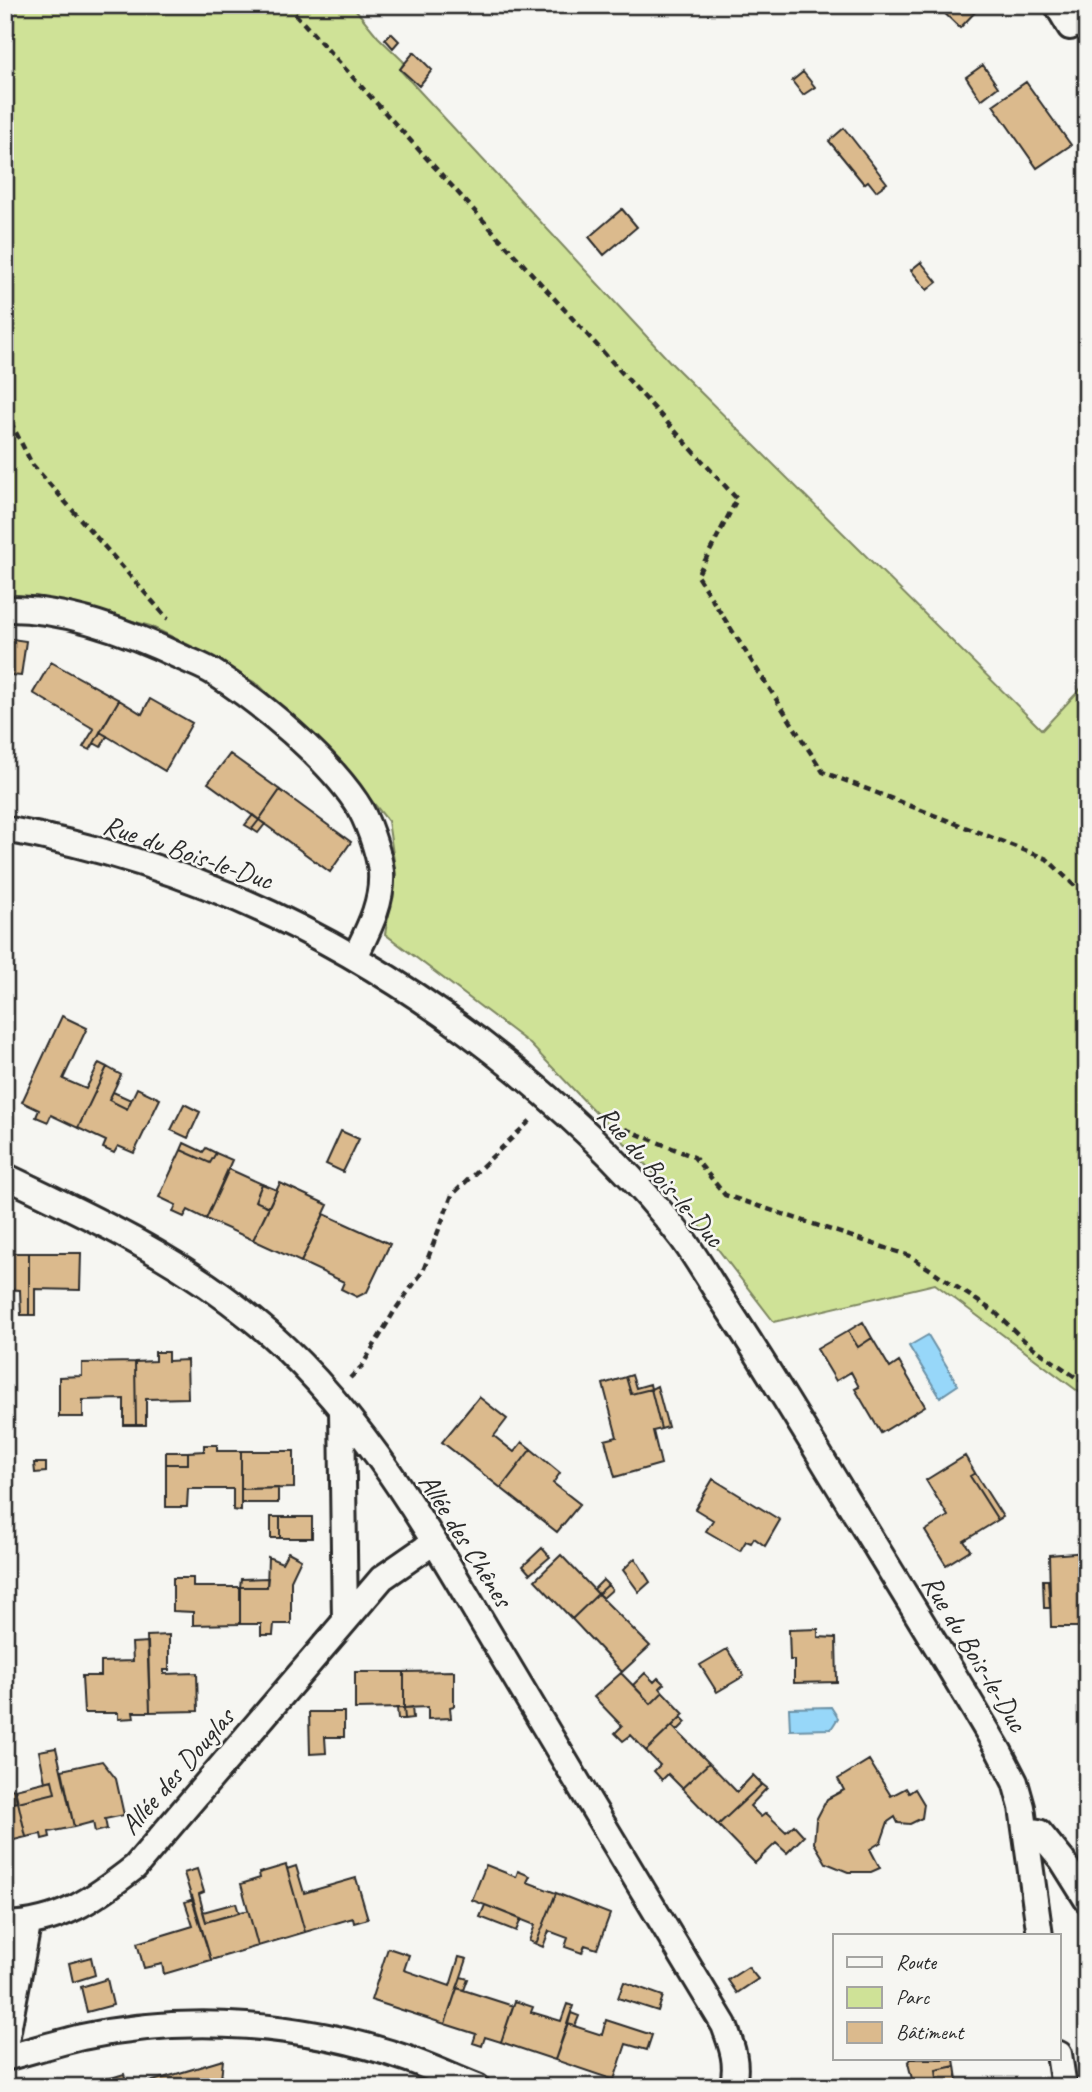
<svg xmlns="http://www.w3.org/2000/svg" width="1092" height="2092" font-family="Caveat,sans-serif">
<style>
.green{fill:#cfe297;stroke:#7d8661;stroke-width:2}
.water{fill:#97d7f9;stroke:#6c92a7;stroke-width:2}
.building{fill:#dbba8d;stroke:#2b2b2b;stroke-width:2}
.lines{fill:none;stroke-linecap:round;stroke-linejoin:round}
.minor-casing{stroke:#2b2b2b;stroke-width:30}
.path{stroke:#2b2b2b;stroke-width:4.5;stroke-dasharray:7 5;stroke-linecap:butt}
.minor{stroke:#f6f6f2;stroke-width:24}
.labels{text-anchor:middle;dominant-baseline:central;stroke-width:5;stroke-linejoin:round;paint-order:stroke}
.street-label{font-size:28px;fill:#2b2b2b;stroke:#f6f6f2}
</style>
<rect width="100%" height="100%" fill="#f6f6f2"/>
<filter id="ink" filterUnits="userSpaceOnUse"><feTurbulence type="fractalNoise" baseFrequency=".0143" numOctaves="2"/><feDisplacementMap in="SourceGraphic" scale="14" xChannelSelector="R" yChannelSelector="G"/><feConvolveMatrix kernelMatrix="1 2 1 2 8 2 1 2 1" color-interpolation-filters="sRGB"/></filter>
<g filter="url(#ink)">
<path class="green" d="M5,5H352L378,37L404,62L400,70L673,365L1042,730L1087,682V1398L935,1284L774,1322L684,1205L530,1044L385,934L396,874L388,821L355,780L259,685L199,650L150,626L83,607L35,596H5Z"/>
<path class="water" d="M928,1335L958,1385L940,1397L909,1346Z
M831,1707L838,1718L831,1729L790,1730L789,1708Z"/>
<path class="building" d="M936,5H986L981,10L979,8L960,28Z
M391,33L399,41L393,48L385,39Z
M414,52L432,70L419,86L400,69Z
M983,65L998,87L981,100L966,77Z
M803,72L815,87L803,95L792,81Z
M1026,82L1071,145L1037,168L993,105Z
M844,128L887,183L876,191L868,181L864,184L829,141Z
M622,209L637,227L604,255L589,237Z
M921,262L937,282L927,290L911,270Z
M5,638L26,641L21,676L11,675L12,661L5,660Z
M51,662L119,700L90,750L83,747L94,729L33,693Z
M150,699L192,723L165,771L100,732L119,700L142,714Z
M100,732L107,736L101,747L94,743Z
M230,754L280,790L259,820L208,783Z
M280,790L351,842L330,872L259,820Z
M253,815L259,820L252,829L245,825Z
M259,820L265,824L258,833L252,829Z
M62,1016L87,1028L63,1079L86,1089L99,1063L107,1067L78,1128L51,1115L48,1122L36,1117L39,1110L22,1102Z
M107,1067L121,1075L109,1100L127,1109L137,1088L160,1099L134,1153L118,1146L114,1153L103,1148L106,1141L78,1128Z
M113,1092L131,1100L127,1109L109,1100Z
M184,1104L200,1112L188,1138L171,1130Z
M341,1131L359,1139L343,1172L326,1164Z
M184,1143L203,1152L206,1148L216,1153L210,1163L181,1150Z
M181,1150L210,1163L216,1153L232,1160L206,1219L188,1210L184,1217L173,1212L176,1205L159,1197Z
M229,1169L262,1184L255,1201L269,1207L253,1240L206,1219Z
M280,1183L328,1205L301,1262L253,1240Z
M262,1184L277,1190L269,1207L255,1201Z
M324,1214L390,1244L367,1292L357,1297L341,1289L344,1282L301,1262Z
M5,1253H29V1315H21L20,1290L5,1289Z
M29,1253H81L80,1290L35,1289V1315H29Z
M863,1322L872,1338L858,1347L848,1331Z
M848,1331L858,1347L872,1338L890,1368L899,1362L925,1406L881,1433L855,1389L859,1387L851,1372L836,1381L817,1349Z
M155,1352H168V1361L187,1360L188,1398L146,1399V1425H136L135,1362L155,1361Z
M135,1362L136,1425H124V1399L83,1400V1417H59V1377L82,1376V1363Z
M632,1375L636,1388L650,1384L651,1389L631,1394L626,1377Z
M626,1377L631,1394L651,1389L661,1429L653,1431L661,1464L615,1477L605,1440L617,1437L603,1384Z
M657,1386L668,1427L661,1429L651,1389Z
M479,1397L507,1419L494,1436L514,1452L522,1442L531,1449L501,1488L442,1442Z
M5,1406H8L7,1447H5Z
M204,1445H217V1451H241V1511L233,1510V1489H188L187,1507H166V1464H188V1452L204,1451Z
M531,1449L560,1473L553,1483L580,1504L557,1532L501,1488Z
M241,1451H294V1488L241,1489Z
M166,1452H188V1464H166Z
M965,1456L975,1473L970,1476L998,1520L964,1541L970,1550L946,1565L925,1531L948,1516L926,1480Z
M34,1463H46V1472L35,1473Z
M975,1473L1003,1517L998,1520L970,1476Z
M713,1479L780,1520L765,1546L754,1538L751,1543L746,1541L740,1551L706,1531L713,1520L695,1509Z
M278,1488V1503H241V1489Z
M271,1517H280V1538H271Z
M280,1517H312V1538H280Z
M542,1548L550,1557L530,1574L523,1566Z
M288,1552L301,1559L291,1580V1624H274L273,1635H261V1624H240V1587H267L268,1557L282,1563Z
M1087,1552V1627H1051L1049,1555Z
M561,1555L598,1594L572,1619L535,1580Z
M635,1558L650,1582L639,1592L623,1570Z
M173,1578H193V1587H240V1624L193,1625V1612L173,1611Z
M268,1578L267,1587H240L241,1579Z
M603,1580L608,1585L598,1594L594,1589Z
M1043,1580H1048L1050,1608H1044Z
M608,1585L612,1590L603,1598L598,1594Z
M598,1594L650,1646L622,1672L572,1619Z
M818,1629V1637L836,1638L837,1682L794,1683V1660H790L789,1630Z
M169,1635V1670H164V1674L197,1673L198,1711L150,1712L147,1636Z
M148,1642L150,1712H133L134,1718L118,1719V1713H84L82,1676H101V1662L133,1661L132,1643Z
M727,1649L744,1676L717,1692L700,1665Z
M454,1671V1706L450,1707L451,1718L428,1719V1707L404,1708V1672Z
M355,1672H404V1708L355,1709Z
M621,1673L651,1704L663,1692L684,1714L646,1751L631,1735L623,1741L615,1733L622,1726L594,1697Z
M645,1673L654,1682L658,1678L664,1684L660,1688L663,1692L651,1704L633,1685Z
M412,1707L413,1718L405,1719L404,1708Z
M397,1708H404L405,1719H398Z
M309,1712H344V1737H325L326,1753L310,1754Z
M681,1717L686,1722L677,1731L672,1726Z
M672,1726L709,1763L682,1788L668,1774L662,1780L654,1771L660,1765L646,1751Z
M56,1748L74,1827L49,1832L50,1837L42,1839L41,1834L26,1837L18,1802L55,1793L52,1780L45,1782L39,1751Z
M869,1760L891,1796L906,1788L909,1793L915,1789L924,1804L922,1818L910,1824L898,1823L895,1817L888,1822L881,1842L870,1849L880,1868L871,1872H848L826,1863L814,1843L816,1820L827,1799L844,1790L838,1779Z
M102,1761L116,1779L124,1815L105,1819L107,1829L95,1832L93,1822L74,1827L62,1770Z
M709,1763L737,1792L753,1775L762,1784L718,1825L682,1788Z
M52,1780L55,1793L18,1802L15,1789Z
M762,1784L767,1788L750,1806L761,1817L766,1813L786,1832L794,1825L804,1836L787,1853L776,1843L755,1863L718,1825Z
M14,1789L17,1802L5,1805V1791Z
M18,1802L26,1837L6,1842L5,1847V1805Z
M286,1865L305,1932L258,1946L241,1884L260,1878L259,1873Z
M486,1865L516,1877L518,1871L530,1876L527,1882L556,1893L536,1944L529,1941L535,1925L472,1900Z
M296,1866L304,1893L356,1878L368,1919L354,1923L353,1918L305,1932L287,1869Z
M197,1869L204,1892L199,1894L206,1922L248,1910L258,1946L211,1960L184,1873Z
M556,1893L610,1914L597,1949L585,1945L582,1953L565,1947L568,1938L549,1931L543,1947L536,1944Z
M192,1895L211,1960L164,1974L162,1964L144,1968L137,1943L193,1926L185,1902L193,1899Z
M236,1903L239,1913L206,1922L203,1912Z
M485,1905L521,1919L516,1931L480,1917Z
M388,1948L409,1955L404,1970L450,1986L459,1957L467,1959L445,2024L371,2000Z
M91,1957L95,1975L73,1982L69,1963Z
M748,1967L758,1979L737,1993L728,1980Z
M461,1977L468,1979L464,1990L457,1988Z
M107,1979L113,2005L87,2012L81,1987Z
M624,1982L663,1996L658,2011L618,1998Z
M457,1988L513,2006L501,2042L485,2037L482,2046L473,2043L476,2034L445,2024Z
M515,2001L533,2007L531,2012L561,2021L567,2004L573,2006L555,2060L501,2042Z
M571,2013L579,2016L575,2026L568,2024Z
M606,2020L652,2035L647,2050L626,2044L614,2080L555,2060L568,2024L602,2035Z
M911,2059H954L955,2066L936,2070L938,2087H914L908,2063Z
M223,2060L220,2087H144L143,2084Z
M955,2066L958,2086L938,2087L936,2070Z
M124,2074L128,2087H111L108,2079Z"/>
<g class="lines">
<defs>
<path id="minor" d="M1057,5L1070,27
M5,609C66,608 129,632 183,658C194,663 206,667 216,674C262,704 326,757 356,802C367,818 379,853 381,872C383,903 368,930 355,957
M5,829C199,864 367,947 518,1072C578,1122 635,1176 682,1238C696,1257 708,1278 721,1298C755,1349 787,1401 819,1454C879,1553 941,1651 999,1751L1015,1782L1022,1807L1040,1936
M5,1176C92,1217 178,1258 252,1319C363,1409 431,1537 503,1657C576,1780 650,1903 724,2025C732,2046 739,2065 732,2087
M342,1410L345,1621
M1026,1830L1039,1832L1062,1860L1087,1900
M5,1925C60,1923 93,1900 135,1867L382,1578L434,1542
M5,2046L28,1925
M1059,2054L1064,2087
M5,2058C31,2051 57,2043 82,2037C189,2014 305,2023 408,2059C431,2067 454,2078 477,2087"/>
</defs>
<use href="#minor" class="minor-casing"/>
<path class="path" d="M287,5L737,499L697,576L823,772L1047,859L1087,898
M5,411L32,464L168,619
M625,1129L694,1157L725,1195L910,1256L996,1313L1028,1344L1087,1385
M350,1378L362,1366L395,1310L423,1271L452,1195L531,1120"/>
<use href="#minor" class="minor"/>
</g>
</g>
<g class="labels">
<g class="street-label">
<text transform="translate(188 852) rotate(19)">Rue du Bois-le-Duc</text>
<text transform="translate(661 1176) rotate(49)">Rue du Bois-le-Duc</text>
<text transform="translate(466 1540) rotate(58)">Allée des Chênes</text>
<text transform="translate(975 1653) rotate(59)">Rue du Bois-le-Duc</text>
<text transform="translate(177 1771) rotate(-49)">Allée des Douglas</text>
</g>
</g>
<rect width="1092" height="2092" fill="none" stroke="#f6f6f2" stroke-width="28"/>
<rect x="14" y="14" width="1064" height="2064" fill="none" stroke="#2b2b2b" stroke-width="2.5" filter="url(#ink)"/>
<rect x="833" y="1934" width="228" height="126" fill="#f6f6f2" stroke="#a5a5a2" stroke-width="2"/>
<rect x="847" y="1957" width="35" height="10" fill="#f6f6f2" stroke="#a5a5a2" stroke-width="2"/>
<text x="896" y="1969" font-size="21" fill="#2b2b2b">Route</text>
<rect x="847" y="1987" width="35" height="21" fill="#cfe297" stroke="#a5a5a2" stroke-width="2"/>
<text x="896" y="2004" font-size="21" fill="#2b2b2b">Parc</text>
<rect x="847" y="2022" width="35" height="21" fill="#dbba8d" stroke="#a5a5a2" stroke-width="2"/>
<text x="896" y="2039" font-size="21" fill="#2b2b2b">Bâtiment</text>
</svg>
